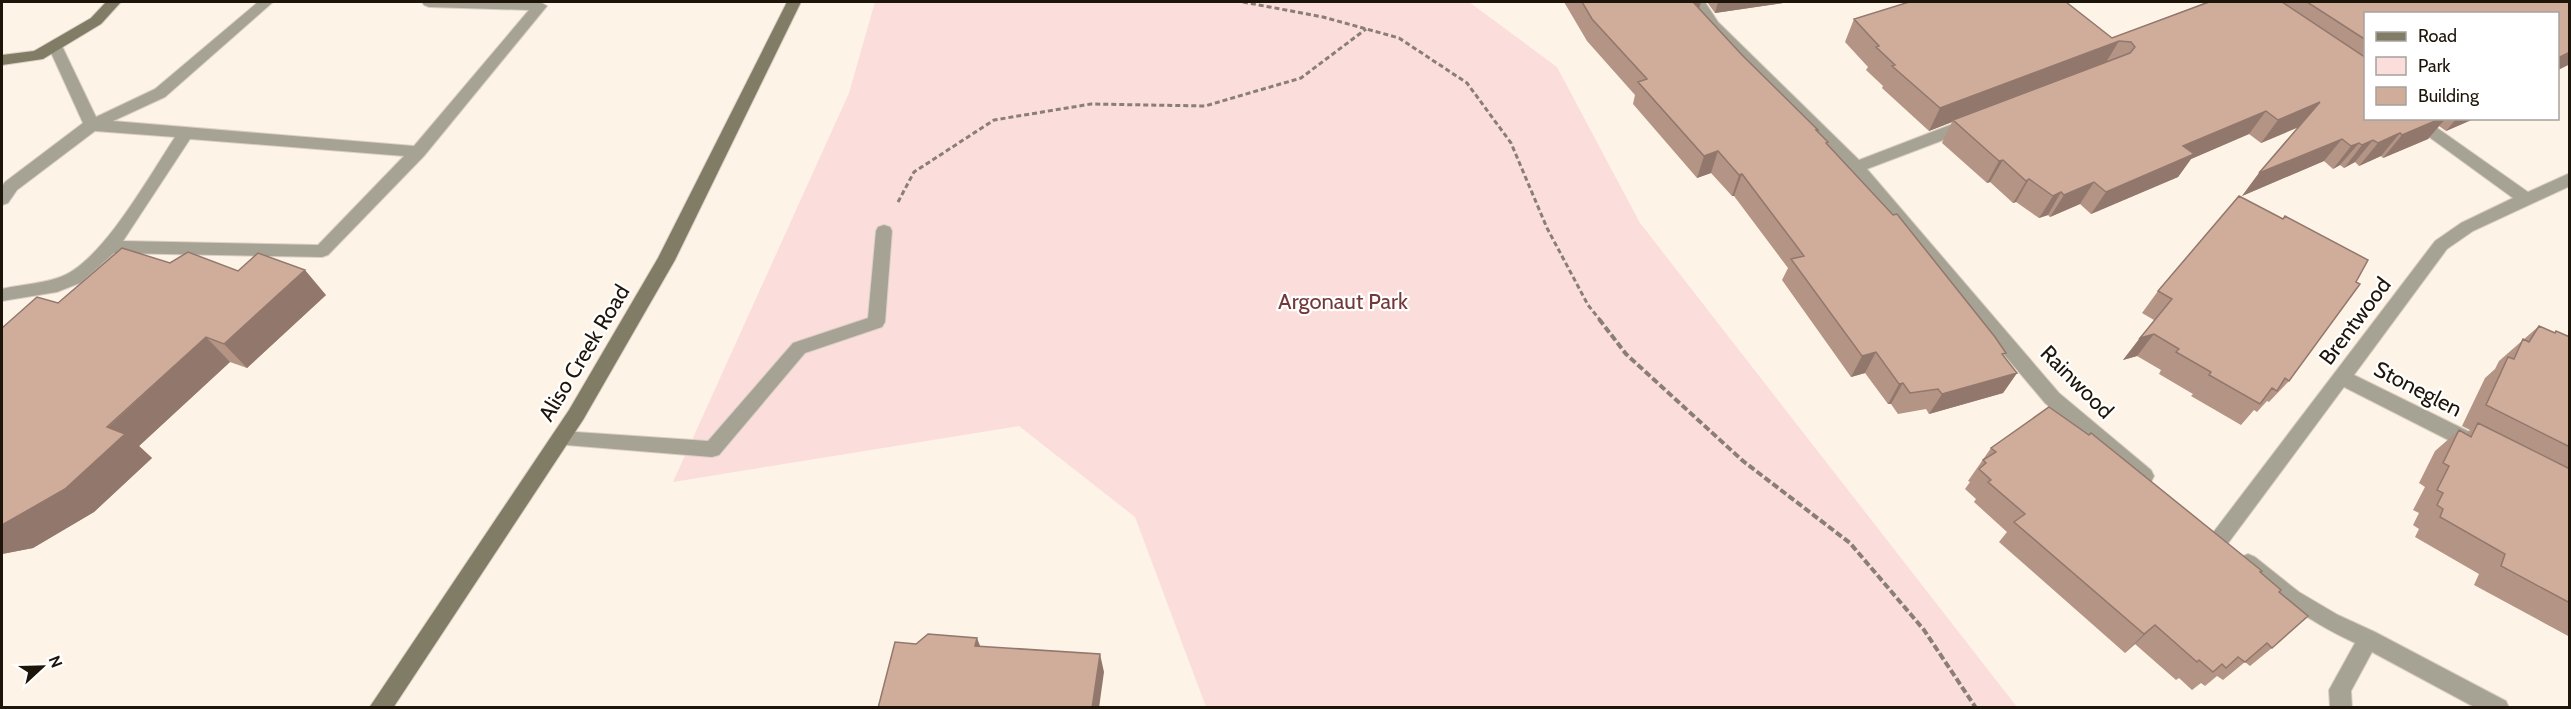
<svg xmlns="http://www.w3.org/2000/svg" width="2571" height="709" font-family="Cabin,sans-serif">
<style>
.green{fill:#fbdddc}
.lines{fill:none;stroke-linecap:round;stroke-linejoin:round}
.lane-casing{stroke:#dacfc4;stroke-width:2}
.street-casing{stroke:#dacfc4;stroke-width:2}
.secondary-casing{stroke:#dacfc4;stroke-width:2}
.path-far1{stroke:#897f74;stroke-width:3;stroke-dasharray:5 3;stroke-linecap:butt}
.path{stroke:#897f74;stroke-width:4;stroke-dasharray:7 3;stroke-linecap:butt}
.lane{fill:#a6a394;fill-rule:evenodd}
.street{fill:#a6a394;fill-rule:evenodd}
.secondary{fill:#807c65;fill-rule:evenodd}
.wall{fill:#b39485}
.shaded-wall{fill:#92786c}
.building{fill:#d0ac9b;stroke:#92786c;stroke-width:1.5}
.labels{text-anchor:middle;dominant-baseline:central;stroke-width:4.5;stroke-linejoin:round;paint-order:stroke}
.park-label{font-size:22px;fill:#743839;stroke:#fff}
.street-label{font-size:22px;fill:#1e150a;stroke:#fff}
</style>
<rect width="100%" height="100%" fill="#fef3e7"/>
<path class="green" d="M875,2H1469L1557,67L1640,223L2017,707H1206L1135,517L1019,426L673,482L849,93Z"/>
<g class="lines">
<defs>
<path id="lane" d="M258,2H273L165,97L113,121L414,146L529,10L429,7L424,5L422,2H540L547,6L424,156L328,255L322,257L114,253L80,283L57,292L2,301V289C22,284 46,284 65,275C105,256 150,175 175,137L95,131L17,190L8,203L2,205V187L5,182L83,123L48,46L50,43H60L62,46L96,117L155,89ZM190,139L404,156L318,245L123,241Z
M884,225L890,227L892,231L885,322L882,327L805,353L719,455L712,457L554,444L552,439L554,434L561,431L708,441L793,343L868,318L876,231L878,227Z"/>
<path id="street" d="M1691,2H1705L1718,22L1859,160L1963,120H1975L1977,124L1975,128L1867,169L2059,393L2151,470L2154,476L2151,482L2144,484L2137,482L2045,403L1850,171L1708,28Z
M2403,118H2423L2528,192L2570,173V186L2473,231L2447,249L2354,375L2484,439L2486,445L2484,451L2477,453L2470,451L2344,387L2226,546L2219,549L2212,546L2209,540L2212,534L2435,241L2461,223L2513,198Z
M2248,554L2255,557L2299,592L2338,615L2375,632L2506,701L2509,708H2476L2372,652L2351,691L2352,708H2330L2329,690L2355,643C2312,623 2277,598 2241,569L2238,563L2241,557Z"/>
<path id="secondary" d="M106,2H121L101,24L43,59L2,65V55L34,51L91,18Z
M787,2H801L675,260L583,420L393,708H369L569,410L658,258Z"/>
</defs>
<use href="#lane" class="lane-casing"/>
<use href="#street" class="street-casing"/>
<use href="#secondary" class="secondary-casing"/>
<path class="path-far1" d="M1243,2L1323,17L1399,38L1467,83L1511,143L1547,228L1588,305L1600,320
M898,202L914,172L994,120L1091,104L1205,106L1301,78L1366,29"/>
<path class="path" d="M1599,319L1626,354L1743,461L1850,543L1924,630L1976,708"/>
<use href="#lane" class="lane"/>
<use href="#street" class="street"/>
<use href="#secondary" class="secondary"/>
</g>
<path class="wall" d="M1564,2H1701L1699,9L1742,55L1818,130L1817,131L1827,144L2017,373L2003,393L1929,414L1926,409L1898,414L1891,404H1888L1865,373L1851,377L1782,280L1788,268L1734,196H1732L1711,173L1697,178L1633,104L1635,95L1587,41Z
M1707,2H1790L1715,13Z
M2206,2H2570V64L2558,70L2366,14V118H2476L2446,131L2439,126L2428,139L2383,158L2381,156L2359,166L2355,162L2344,168L2340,165L2333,169L2324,161L2242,196L2259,173L2299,127L2261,143L2249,134L2191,159L2178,177L2091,214L2080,204L2050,217L2048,215L2039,218L2016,202L2013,203L1990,182L1987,183L1942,143L1952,122L1929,131L1882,88L1883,86L1866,70L1868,67L1845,42L1854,19L2112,38L2204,3Z
M2239,196L2289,381L2269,402L2267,401L2257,412L2254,410L2241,425L2191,396L2193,394L2159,374L2161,370L2137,356L2123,360L2154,320L2142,313L2158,291Z
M170,263L326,295L247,368L230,362L139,446L152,458L94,512L33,548L2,554V328L58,303Z
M2539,326L2554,333L2556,331L2570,337V637L2474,585L2479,574L2415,537L2419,529L2413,525L2419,513L2413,510L2425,487L2419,483L2435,451L2459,430L2466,434L2470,430L2462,426L2485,378L2495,369L2499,361Z
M1991,448L2260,573L2279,592L2272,648L2250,666L2245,662L2223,680L2217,676L2205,686L2201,683L2192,690L2179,678L2176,680L2135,644L2125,653L1999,542L2007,532L1974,502L1976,499L1965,489L1970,482L1968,481Z"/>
<path class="shaded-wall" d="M1686,2H1701L1697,16Z
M1718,2H1790L1715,13Z
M2119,41L2105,64L1953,120L1952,122L1929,131L1940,108Z
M2570,52V64L2558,70V58Z
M2320,102L2303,125L2261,143L2278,120Z
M2266,111L2249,134L2191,159L2178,177L2091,214L2106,192L2183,146Z
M2442,118H2446L2428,139L2383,158L2402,135Z
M2457,118H2476L2446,131Z
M2400,133L2381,156L2359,166L2378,143Z
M2342,139L2324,161L2242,196L2259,173Z
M2373,140L2355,162L2344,168L2362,145Z
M2359,143L2340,165L2333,169L2351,146Z
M1718,151L1711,173L1697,178L1704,156Z
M2003,160L1990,182L1987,183L1999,161Z
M1742,174L1734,196H1732L1739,175Z
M2029,179L2016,202L2013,203L2026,181Z
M2094,182L2080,204L2050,217L2064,195Z
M2061,192L2048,215L2039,218L2053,196Z
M305,270L326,295L247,368L224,344Z
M2154,334L2137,356L2123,360L2140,338Z
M206,337L230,362L139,446L152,458L94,512L33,548L2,554V525Z
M1876,352L1865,373L1851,377L1862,356Z
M2017,373L2003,393L1929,414L1942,394Z
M1903,383L1891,404H1888L1899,384Z
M2155,625L2135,644L2125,653L2144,634Z
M977,638L984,656L975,646Z
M1100,654L1104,672L1099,708H1092Z"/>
<path class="building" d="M1582,2H1693L1742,55L1818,130H1816L1828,142L1826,143L1893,215L1897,214L1995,337L2006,353L2002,354L2017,373L1942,394L1938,389L1910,393L1903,383L1899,384L1876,352L1862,356L1791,259L1804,256L1742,174L1739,175L1718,151L1704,156L1638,82L1647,79L1592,19Z
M1909,2H2066L2112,38L2209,2H2282L2366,58V118H2442L2402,135L2400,133L2378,143L2373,140L2362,145L2359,143L2351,146L2342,139L2259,173L2320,102L2278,120L2266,111L2183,146L2194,154L2106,192L2094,182L2064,195L2061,192L2053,196L2029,179L2026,181L2003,160L1999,161L1953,120L2130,53L2135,47L2131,42L2119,41L1940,108L1892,66L1895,65L1876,47L1879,46L1854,19Z
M2307,2H2570V52L2558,58V14H2366V40Z
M2239,196L2283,219L2285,216L2368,260L2356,282L2360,284L2289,381L2285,378L2277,391L2272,388L2260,404L2209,375L2211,372L2176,352L2179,349L2154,334L2140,338L2172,299L2158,291Z
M122,248L170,263L188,252L238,271L258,253L305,270L224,344L206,337L107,427L125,434L65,489L2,525V328L37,297L58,303Z
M2539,326L2555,333L2556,331L2570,337V447L2486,405L2508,357L2514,359L2523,339L2529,342Z
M2049,407L2089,435L2091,433L2262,571L2260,572L2281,590L2279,592L2308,616L2272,648L2267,643L2245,662L2238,657L2226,668L2222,664L2213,672L2199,660L2197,662L2155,625L2144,634L2014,522L2025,514L1988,482L1991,480L1979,469L1986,463L1983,460L1996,452L1991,448Z
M2478,423L2570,469V603L2501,566L2505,554L2440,517L2443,509L2437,505L2443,493L2437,490L2449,466L2443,463L2459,430L2471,437Z
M928,634L977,638L975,646L1100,654L1092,708H878L895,642L916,644Z"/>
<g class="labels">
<g class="park-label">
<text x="1343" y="301">Argonaut Park</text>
</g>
<g class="street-label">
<text transform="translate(2355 321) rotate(-53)">Brentwood</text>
<text transform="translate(584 353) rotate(-59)">Aliso Creek Road</text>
<text transform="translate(2077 382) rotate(45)">Rainwood</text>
<text transform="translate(2418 389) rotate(27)">Stoneglen</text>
</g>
</g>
<rect width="2571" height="709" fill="none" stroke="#1e150a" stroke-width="6"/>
<rect x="2364" y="12" width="195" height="108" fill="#ffffff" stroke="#a5a19d" stroke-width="1.5"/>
<rect x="2376" y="32" width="30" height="9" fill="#807c65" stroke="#a5a19d" stroke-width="1.5"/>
<text x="2418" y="42" font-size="18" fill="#1e150a">Road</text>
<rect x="2376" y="57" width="30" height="18" fill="#fbdddc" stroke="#a5a19d" stroke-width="1.5"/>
<text x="2418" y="72" font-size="18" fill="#1e150a">Park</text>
<rect x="2376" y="87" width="30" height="18" fill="#d0ac9b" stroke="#a5a19d" stroke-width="1.5"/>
<text x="2418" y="102" font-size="18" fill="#1e150a">Building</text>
<g transform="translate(42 667) rotate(68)" stroke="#ffffff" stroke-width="4.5" paint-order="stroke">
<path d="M0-4.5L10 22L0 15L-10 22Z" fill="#1e150a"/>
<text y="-9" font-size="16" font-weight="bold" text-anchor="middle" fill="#1e150a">N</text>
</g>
</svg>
